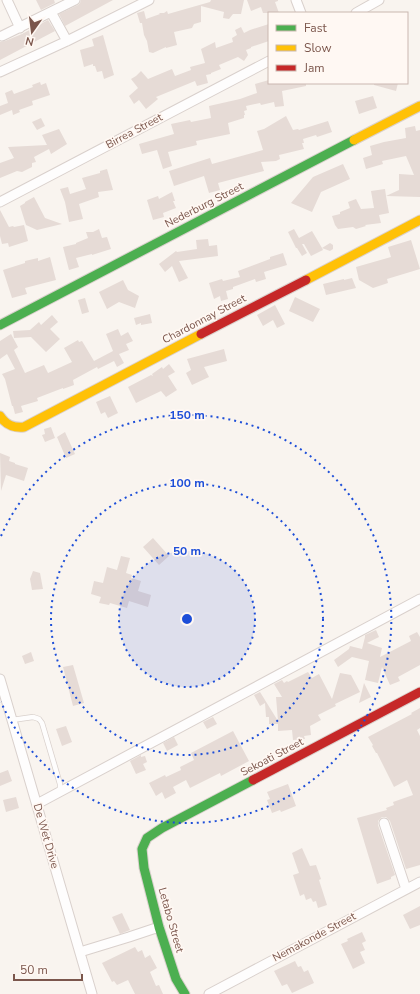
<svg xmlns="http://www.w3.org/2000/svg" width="420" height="994" font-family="'Nunito Sans',sans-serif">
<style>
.building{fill:#e6dbd6}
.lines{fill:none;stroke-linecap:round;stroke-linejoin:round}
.lane-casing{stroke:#d9d0cc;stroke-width:6}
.street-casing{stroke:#d9d0cc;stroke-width:11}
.fast-casing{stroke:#dad1cd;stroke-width:11}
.slow-casing{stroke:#dad1cd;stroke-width:11}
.jam-casing{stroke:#dad1cd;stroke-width:11}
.lane{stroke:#fefdfd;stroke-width:4.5}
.street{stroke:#fefdfd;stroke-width:9}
.fast{stroke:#4caf50;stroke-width:9}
.slow{stroke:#ffc107;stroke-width:9}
.jam{stroke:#c62828;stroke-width:9}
.ring{fill:none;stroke:#1d4ed8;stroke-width:2;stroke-dasharray:2 4}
.labels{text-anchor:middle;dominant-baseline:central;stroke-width:3.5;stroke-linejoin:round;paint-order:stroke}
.street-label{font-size:11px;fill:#7b564c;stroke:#fff8f3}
.centre{fill:#1d4ed8;stroke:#fff8f3;stroke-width:2}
.ring-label{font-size:12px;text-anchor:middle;font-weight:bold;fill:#1d4ed8;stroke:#fff8f3;stroke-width:3.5;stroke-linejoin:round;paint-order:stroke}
</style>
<rect width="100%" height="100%" fill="#f9f4ef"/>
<path class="building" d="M36,0H54L55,3L41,10Z
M81,0H113L65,26L59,14L78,5L80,3Z
M211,0H244L241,14H233L229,19L223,18L224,12L201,6V22L194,24L192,28L174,32L177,45L166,48V47L153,53L149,52L147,41L144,35L142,23H140L137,13L144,11L146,19L160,14L159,13H164L167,11L168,14L210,2Z
M247,0H278V1L275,2L279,13H263L261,7L251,11Z
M48,20L55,31L0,60V42L5,41L22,34Z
M269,24V41L251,47V48L246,50L248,55L244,61L238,57L219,65L221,69L211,73V74L206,75L208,83L197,86L195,81L156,97L158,99L146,109L139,100L134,104L129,96L138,88L131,79L136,76L141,71L148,79L172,69L175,76L191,70L190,67L205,63L201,49L215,42L216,48L233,42L232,38L237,35L235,30L241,27L244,33L250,30Z
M103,35L114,75L104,79L102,71L97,72L95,66H93V64L84,67L80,50L94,46L92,39Z
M269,80V83H306V86L282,91L284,106L275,107L274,102L261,105L260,103L246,106L247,110L244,111L245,115H244V118L228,123L230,134L196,141L197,145L168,152L172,166L163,169L157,150L142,154L139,144L174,134L171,124L190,120L191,122L211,118L209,106L240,99L257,93L255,84Z
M40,82L41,85L46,83L50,95L32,101L33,105L19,110L20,112L13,115L12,110L0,115V106L8,103L5,93L12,90L14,94L33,87L32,85Z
M374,83H398L396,91L374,85Z
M373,96L377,108L359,114L355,101Z
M286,116L293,130L298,129L299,130L328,121L332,132L317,137L316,135L303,139L304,143H302L304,149L279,155L280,159L276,161L261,162L264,171L218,183L220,190L209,193L204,176L174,186L169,171L210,158L212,164L263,150L257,131L264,129Z
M41,118L45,126L37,130L32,122Z
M415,126L416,131L420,130V197L386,196L389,213L379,215L381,223L365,225L366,226L356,229L353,227L338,229L335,225L332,216L340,214V212L350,208L348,202L356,199L361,209L374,208L371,191L385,189L386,196L399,190V174L414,175L406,156L382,161L383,164L366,169L363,158L372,155L370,146L384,142L406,138L405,128Z
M59,129L67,144L51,154L49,149L34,157L36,162L32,163V167L22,172L17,171L0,178V163L14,158L8,147L47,145L42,135Z
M343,164L350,179L321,192L312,212L291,203L313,177Z
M107,169L113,190L98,192L99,197L79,204L83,219L69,222L65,202L60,189L68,187L70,194L86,189L82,178L100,173V171Z
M172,192L175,201H173L176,208L163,213L164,217L153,220L147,200L158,196L159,199Z
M34,197L45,218L62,224L37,230L26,225L20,206L25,203V202Z
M0,210L9,227L13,226L14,227L24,225L28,241L9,247L8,243L2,244L0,236Z
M99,229L102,238L107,237L111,249L92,255V254L76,258L79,267L69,270L63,247L76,244V243L88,238L86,232H93Z
M294,229L299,238L312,231L322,248L330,243L333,245V249L330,251L322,248L323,250L311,256L304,244H302L307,253L302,256L297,248H296L288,232Z
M208,239L209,246L217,245L218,256L179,261L188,278L179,282L172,266L165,272L159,264L176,251L177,252L197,249L196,240Z
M411,240L420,269L387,279L388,283L373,288L359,280L356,267L391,257L388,247Z
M283,253L287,265L264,272L266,279L256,282L255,279L233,287V289L226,291L228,299L221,301L220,296L214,299L209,283L222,279L223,281L240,277L238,271L270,259V257Z
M50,257L56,280L25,288L27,294L12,298L3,270L25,263V261L38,258V261Z
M352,278L356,288L326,295L323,284L344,279V280Z
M123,280L128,290L139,296L135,308L119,302L107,309L99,292Z
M295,297L320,309L313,322L289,311Z
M85,298L89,312L82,314L78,300Z
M275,305L285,324L277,328L273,320L263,326L257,315Z
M150,314L152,323L141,325V323L136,325L134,318Z
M52,315L58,322L50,329L60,339L46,352L31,337L14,338L13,331L30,330L39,322L41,325Z
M118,329L121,336L128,332L133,341L126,344L129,350L119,354L124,363L117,367L114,361L98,369L97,367L73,380L74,385L63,389V388L37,398L38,401L21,406L23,412L15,414L13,406H12L5,379L2,374L15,369L7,354L0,359V341L11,334L18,347L14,350L25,373L44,365L48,373L72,362L64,348L78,340L79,342L82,341L94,361L113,351L106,334Z
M224,349L227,361L204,367L209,377L192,385L186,373L191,370L187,359Z
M169,364L175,372L168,376L177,390L166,397L161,391L136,403L128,387L151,375L153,376L152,374L162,367L163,369Z
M110,396L118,413L108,418L105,412L101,414L96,402Z
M51,427L55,438L45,442L42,435L45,434L44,429Z
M65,432L75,454L66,458L57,437Z
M0,453L10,457L9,461L15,463V464L28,468L24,481L6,475L1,491Z
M153,538L169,556L159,565L143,547Z
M121,556L130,558L126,573L132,575L131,578L141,581L138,591L151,595L148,607L129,601L127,608L110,603L109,605L99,603L101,597L91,594L94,581L103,583L107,567L117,570Z
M33,571L40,573L43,589L32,590L30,579Z
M376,630L379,637L367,643L382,648L380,657L411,641L409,636L417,632L420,637V665L398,677L400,681L390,685L382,667L378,683L365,680L369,661L352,657L338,667L334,660L349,649L350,646L362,649L365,637V635Z
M31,652L34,661L25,664L22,656Z
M73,665L84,703L73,706L63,667Z
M308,672L312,678L319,674L332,699L340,673L351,675L360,692L335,704L336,706L318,715L321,720L310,726L311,735L304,736L305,739L293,740L292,730L278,731V724H269V717H266L265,703L260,706L254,695L260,692L278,721L276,697H282L274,684L282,680L284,683L287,681L288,682Z
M364,683L371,697L359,703Z
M420,708V728L417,730L420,736V865L406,869L390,821L386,817H382L378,821V825L395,875L391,877V879L377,884L357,818L387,810L386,808L394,805L393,802L413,795L407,780L394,787L377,753H376L372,746L373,745L368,737L412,714L411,713Z
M213,717L217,724L207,729L203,722Z
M66,726L72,742L62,746L56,729Z
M233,731L249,761L221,776L220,773L190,788L186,780L173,787L176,793L165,799L162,792L156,796L149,783L165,775L166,777L181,770L180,767L194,760L191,753Z
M174,737L178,745L167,751L163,743Z
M141,755V757L145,756L147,762L143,764L146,770L136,774L130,761Z
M8,770L12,781L0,786V773Z
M288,784L296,806L281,812L280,810L272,813L267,800L270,799L267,792Z
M16,797L19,808L6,812L3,800Z
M302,848L310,866L316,865L321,879L319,880L327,905L318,908L316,901L313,902L311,898L306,900L304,894L300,896L293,875L299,873L292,853Z
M420,906V925L410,929L403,915Z
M122,913L130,930L120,934L112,917Z
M362,932L366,941L362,943L365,950L360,952L365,963L353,969L341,944L348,941L347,939Z
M135,947L138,952L142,950L145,958L150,955L157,968L150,972L156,986L159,985L163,994H135L128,980L117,985L114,981L112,982L102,963Z
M295,961L298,967L301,966L304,972L308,970L314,983L292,993L287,984L282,986L274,971Z"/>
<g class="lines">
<defs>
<path id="lane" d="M12,720L33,717L39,719L42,723L60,784V789L59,792"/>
<path id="street" d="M7,0L20,28
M296,0L301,13
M51,12L67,41
M356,13L379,0
M2,36L75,0
M0,72L67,41L149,0
M0,202L269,61
M0,679L92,994
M37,804L420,599
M384,823L406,889
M80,952L129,937L159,927
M209,994L420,882"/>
<path id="fast" d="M0,325L354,140
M185,994L176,979L159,927L144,868L142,849L147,838L162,828L253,780"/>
<path id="slow" d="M354,140L420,106
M306,280L420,220
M0,416C6,425 13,428 24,427L201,334"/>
<path id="jam" d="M201,334L306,280
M253,780L420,692"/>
</defs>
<use href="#lane" class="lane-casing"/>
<use href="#street" class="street-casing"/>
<use href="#fast" class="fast-casing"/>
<use href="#slow" class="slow-casing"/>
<use href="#jam" class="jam-casing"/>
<use href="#lane" class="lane"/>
<use href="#street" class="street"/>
<use href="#fast" class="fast"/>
<use href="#slow" class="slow"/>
<use href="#jam" class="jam"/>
</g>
<circle cx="187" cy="619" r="68" fill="#1d4ed8" fill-opacity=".12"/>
<g class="ring">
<circle cx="187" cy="619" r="68"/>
<circle cx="187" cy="619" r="136"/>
<path d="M1 536A204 204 0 1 1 1 702"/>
</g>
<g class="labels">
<g class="street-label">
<text transform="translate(134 131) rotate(-28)">Birrea Street</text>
<text transform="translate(204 205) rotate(-27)">Nederburg Street</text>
<text transform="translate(204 319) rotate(-28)">Chardonnay Street</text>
<text transform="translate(272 757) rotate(-28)">Sekoati Street</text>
<text transform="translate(46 836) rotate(74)">De Wet Drive</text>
<text transform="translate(171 920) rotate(74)">Letabo Street</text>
<text transform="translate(314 937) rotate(-28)">Nemakonde Street</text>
</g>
</g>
<circle cx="187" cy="619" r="6" class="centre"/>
<g class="ring-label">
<text x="187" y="419">150 m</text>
<text x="187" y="487">100 m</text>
<text x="187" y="555">50 m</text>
</g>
<rect x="268" y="12" width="140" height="72" fill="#fff8f3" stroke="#cab7b0"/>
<rect x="276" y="25" width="20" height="6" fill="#4caf50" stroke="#cab7b0"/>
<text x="304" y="32" font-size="12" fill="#7b564c">Fast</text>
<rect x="276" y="45" width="20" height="6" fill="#ffc107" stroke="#cab7b0"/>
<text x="304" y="52" font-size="12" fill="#7b564c">Slow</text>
<rect x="276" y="65" width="20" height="6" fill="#c62828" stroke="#cab7b0"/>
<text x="304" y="72" font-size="12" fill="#7b564c">Jam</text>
<g transform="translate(32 32) rotate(194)" stroke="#fff8f3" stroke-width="3" paint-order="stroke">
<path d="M0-3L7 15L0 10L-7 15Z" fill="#7b564c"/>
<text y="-6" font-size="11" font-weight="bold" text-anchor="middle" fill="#7b564c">N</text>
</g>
<path d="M14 974v6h68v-6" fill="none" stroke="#7b564c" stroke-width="2"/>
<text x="20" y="974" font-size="12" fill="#7b564c" stroke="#fff8f3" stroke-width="3" paint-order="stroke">50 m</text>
</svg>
